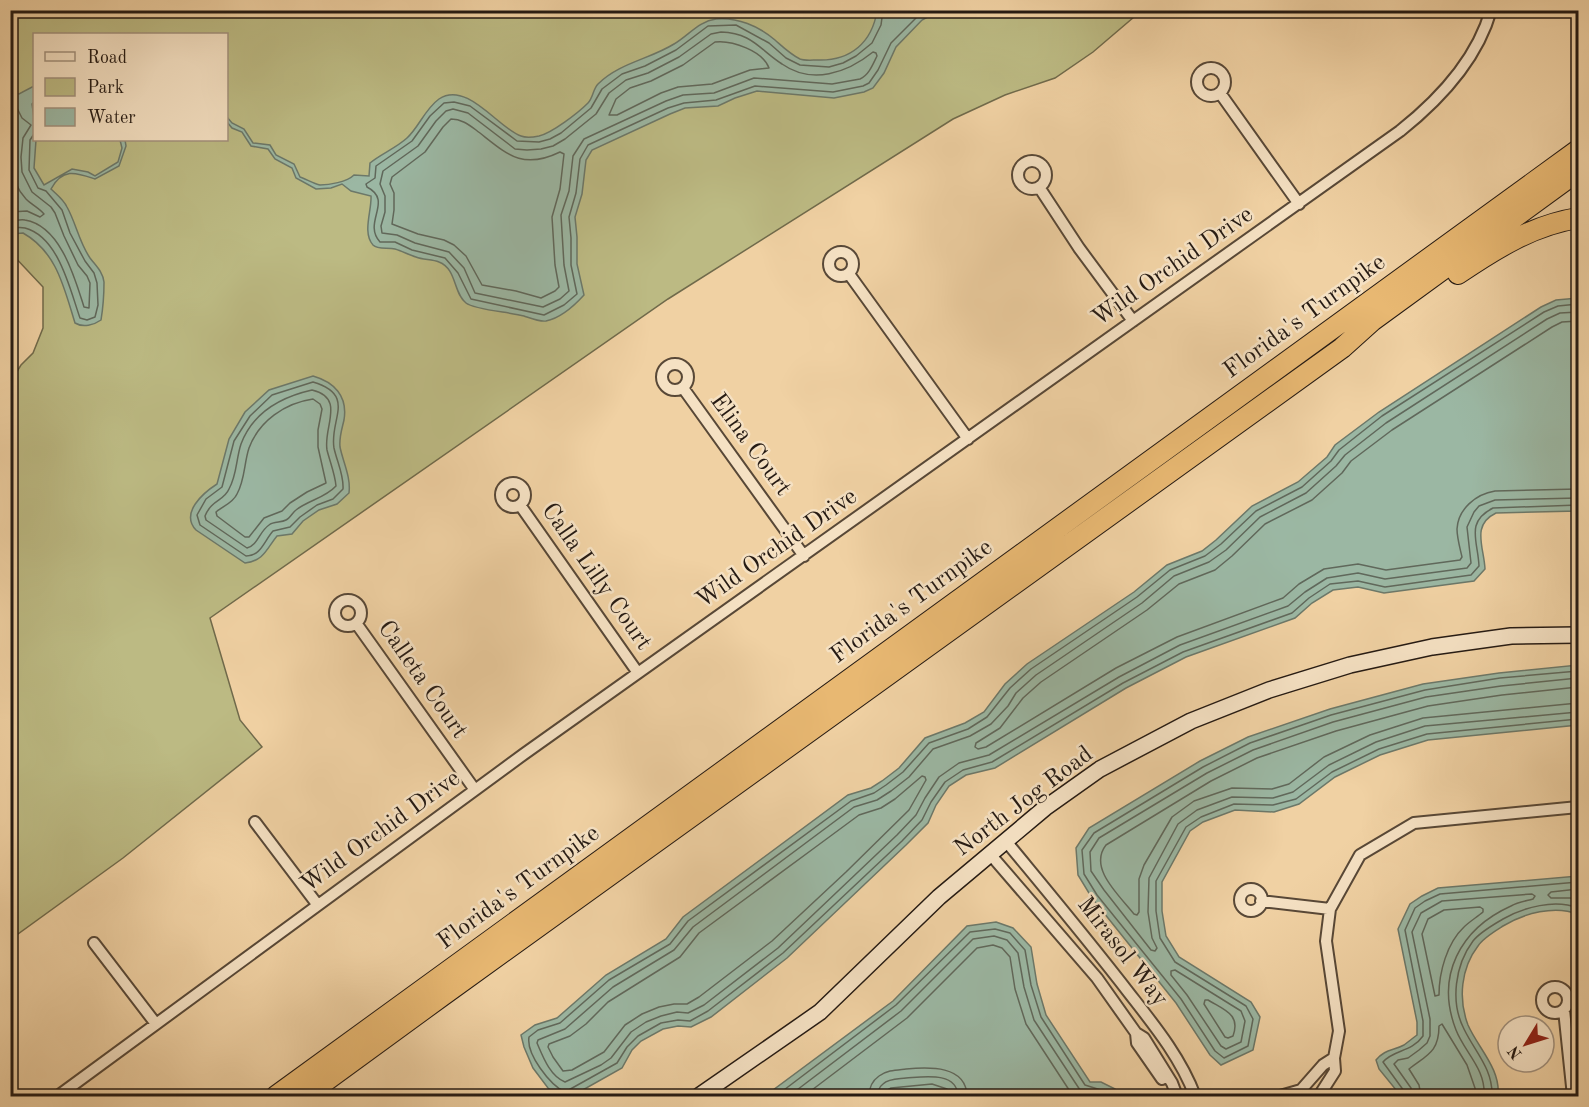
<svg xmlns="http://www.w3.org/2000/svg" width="1589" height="1107" font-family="'Old Standard TT',serif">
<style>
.green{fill:#bcba83;stroke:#706a4b;stroke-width:1.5;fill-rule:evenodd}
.water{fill:#9bb7a3;stroke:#6c7869;stroke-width:1.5}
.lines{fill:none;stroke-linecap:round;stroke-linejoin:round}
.shore{stroke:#60685b;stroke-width:1.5}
.street-casing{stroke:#584837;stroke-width:14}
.secondary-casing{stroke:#251a13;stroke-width:18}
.highway-casing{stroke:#251a13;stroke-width:22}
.street{stroke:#f5e1c3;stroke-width:10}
.secondary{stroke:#f5e1c3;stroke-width:15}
.highway{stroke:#e8b872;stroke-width:20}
.labels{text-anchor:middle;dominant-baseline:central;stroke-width:5;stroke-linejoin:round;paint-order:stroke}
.street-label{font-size:24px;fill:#251a13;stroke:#f5e1c3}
</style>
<rect width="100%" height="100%" fill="#f0d1a3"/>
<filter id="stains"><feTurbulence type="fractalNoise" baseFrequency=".00333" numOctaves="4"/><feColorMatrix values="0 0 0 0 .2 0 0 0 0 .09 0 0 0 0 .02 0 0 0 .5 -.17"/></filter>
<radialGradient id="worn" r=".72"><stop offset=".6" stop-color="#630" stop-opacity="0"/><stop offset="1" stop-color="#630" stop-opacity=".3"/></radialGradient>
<path class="green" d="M11,11H1141L1093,52L1055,78L1005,95L953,119L668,299L210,618L240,720L262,747L123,858L11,939L10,383L21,365L33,353L43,328V287L11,253ZM34,34H226V140H34Z"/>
<path class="water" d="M877,11H939L922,20L896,47L884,73L873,88L864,92L834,98L757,91L735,98L718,106L685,108L670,114L592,150L586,160L582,194L575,217L577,237V264L584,295C574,306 561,318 546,321C540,322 530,318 524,316C510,312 475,310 466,303C453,293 457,269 439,262C432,259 423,260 416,257C409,255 402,251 395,249C388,247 378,250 373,245C362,233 372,210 371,196L351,191L342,184L331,188L316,189L296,178L292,168L275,159L268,149L251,146L242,132L232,128L227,122V117L232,123L244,129L253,143L270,145L276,155L294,164L300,177C306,179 314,184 320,185C329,185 347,182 354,175L369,176L370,163C381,154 396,148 407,138C419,127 425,109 439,99C467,80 499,129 521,136C526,138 534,137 539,136C552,133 578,113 588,103C593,98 593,89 598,84C619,63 650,59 674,44C689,35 699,21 716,19C737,17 759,26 775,40C783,47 790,54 800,59C805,61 812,60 818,60C851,61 872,42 877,11Z
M34,86V102L32,104L34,118V140H36L34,168L44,185L72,169L88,172L95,176L118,162L122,148L120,140H125L126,146L119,166L95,179C77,173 63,167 51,189C57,195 63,199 67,207C76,223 79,242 90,258C96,266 103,272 104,282C104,294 103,308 101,320C94,325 83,328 75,323C64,288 57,252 23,233L11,234V92L19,94Z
M1578,298V511L1496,513C1471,525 1484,547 1485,569L1474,581L1384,593L1358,587L1333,590L1312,603L1295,618L1186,657L1126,688L995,768L966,775L949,786L936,805L928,823L906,845L787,958L711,1017L691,1027L678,1026L663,1029L641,1041L632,1050L622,1068L581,1091L567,1095L556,1094L548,1088L533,1068L524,1047L521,1035L535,1025L557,1018L606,975L666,939L683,917L848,795L871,788L882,781L899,768L925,738L965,723L984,712L1005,684L1027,664L1134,592L1167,565L1202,551L1216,540L1252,506L1298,482L1327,457L1335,445L1379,412L1541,307L1556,300Z
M313,376C334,382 348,396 344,420C342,429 339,437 340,447C343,462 351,477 349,493L337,504L319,510L303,521L292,534L277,536C267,548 264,561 245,563L196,530C180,513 203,493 217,484L229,439L245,412L269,390Z
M1578,665V725L1428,740L1380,755L1335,777L1299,804L1274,812L1235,810L1203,822L1190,831L1162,882V911L1166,936L1179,957L1251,1002L1260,1017L1253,1050L1221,1065L1210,1055L1176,1003L1092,898L1078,875L1076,848L1089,828L1200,761L1248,737L1330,709L1423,684L1499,673Z
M1578,876V914C1554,905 1525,913 1503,926C1495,931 1483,938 1478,946C1461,968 1458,999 1468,1025C1478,1048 1501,1069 1498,1096H1401L1379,1069L1376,1060C1385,1049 1393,1051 1404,1045C1408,1042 1413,1038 1417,1035V1022L1398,929L1410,904L1422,896L1438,888Z
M996,922L1013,928L1031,947L1037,984L1046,1015L1090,1082H1101L1115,1089L1113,1096H953L932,1090L879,1096H765L893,1001L967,926Z"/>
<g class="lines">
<path class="shore" d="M883,10L881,25L872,43L856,56L843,63L829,67L800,65L786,58L769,43L736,25L708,26L676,50L645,66L622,74L602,89L591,108L561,133L550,139L539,142L517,141L470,106L454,102L444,103L430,116L412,141L376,166L375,178L366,184L367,187C394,201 362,222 380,242H395L412,250L445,258L458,273L471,299L544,315L564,305L577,294L571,265V238L569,217L576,193L580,159L588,145L668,108L684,103L716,100L755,86L833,92L863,86L869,83L878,70L891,43L918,16L927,10
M721,32C752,33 759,49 782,64C812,85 847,73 873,52L876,53L877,56C873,64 869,75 860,79L832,84L754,78L714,93L683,95L666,101L584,139L573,156L569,191L561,215L564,265L569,291L560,299L543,307L475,293L464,268L449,252L415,243L397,235L382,233L381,226L385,212V196L380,184L383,171L418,146L436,121L446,111L453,109L468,113L515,149L527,150L541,149L553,146L565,139L596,114L609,93L626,80L648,73L679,57L711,34Z
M715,42C732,40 763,51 769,68L750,70L712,84L678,87L661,93L617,115H609L616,99L630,88L651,81L683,65Z
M10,106L17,108L22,118L31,125L23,138L21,157L22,172L32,192L51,207L55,213L64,236L78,265L87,276L90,283L89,308L84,307C75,279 61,226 25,220C20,219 15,221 10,221
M10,117L17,127C8,150 8,180 26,199C32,205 39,208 44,214L40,217L27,211L10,212
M451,119C461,119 468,124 476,130C506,153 521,171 560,152L564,154L560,189L552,217L555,265L559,287L555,291L541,298L516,291L482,285L466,256L454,245L444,240L418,234L392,224L394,210V193L390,184L392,177L425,152L443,127Z
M10,228C15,228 20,227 25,228C59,237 70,290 80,318L87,320L95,317L98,305L97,283L94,273L85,261L70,233L62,210L46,191L38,188L29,170L30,140L34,134
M1578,304L1558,306L1544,312L1382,416L1339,450L1331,461L1302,487L1256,511L1221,544L1205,556L1170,570L1137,597L1031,669L1010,688L987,717L968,729L929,743L903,772L886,785L874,793L851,801L688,921L670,944L609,980L560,1023L538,1030L529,1037C526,1054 550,1085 565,1092L617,1063L627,1047L638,1036L661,1023L678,1020L690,1021L708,1011L783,953L902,841L922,820L931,802L945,782L963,770L992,762L1123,683L1183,652L1292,613L1309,598L1330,584L1358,581L1385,587L1471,575L1479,566C1478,541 1465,522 1493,508L1578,505
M1578,312L1560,313L1547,319L1386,423L1345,455L1336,466L1306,493L1260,517L1226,550L1209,562L1174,576L1142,603L1036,675L1016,693L1008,706L991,724L970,736L933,749L909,777L891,791L877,800L854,807L693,927L674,950L613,987L565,1029L538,1040L537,1043C543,1057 550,1076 565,1082L601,1065L611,1058L631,1032L646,1022L661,1016L677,1012L688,1013L704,1005L778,948L897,835L916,815L925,798L939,777L959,763L989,755L1119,677L1180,645L1288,606L1305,592L1327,578L1358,573L1385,579L1467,568L1471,563L1467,527L1474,512L1479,506L1495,500L1578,498
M1578,321L1562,322L1552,327L1392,430L1351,461L1342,473L1312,500L1265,524L1232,556L1215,570L1179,584L1147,610L1041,682L1023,698L1000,728L976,743L975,747L978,749L986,747L1116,668L1177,637L1283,598L1299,584L1324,569L1358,564L1386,570L1460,560L1462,557C1460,548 1457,538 1457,529C1458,509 1476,494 1495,491L1578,489
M313,382C357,395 329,420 334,448C337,462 344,475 343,489L333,499L317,505L300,517L290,527L273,531C264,541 261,556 246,556L200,525L197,515L206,499L222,487L234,441L250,416L272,395Z
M312,390C346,398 323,427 327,450C330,462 335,474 336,486C325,498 309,500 296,510C293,512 290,518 286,520C281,523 274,521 269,525C259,532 258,545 247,548L206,520L205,516C212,499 224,501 229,489C237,475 236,459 241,444C253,412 281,397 312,390Z
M313,399L320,404L322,409L318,430V447L326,483L307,492L290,503L282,511L264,518L249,537H245L217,516L216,512C223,506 233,503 237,494C245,480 244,463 249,448C259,421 285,403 313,399Z
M1578,671L1500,678L1425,690L1331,715L1250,743L1203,767L1094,833L1082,850L1084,874L1097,895L1181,999L1215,1051L1224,1058L1248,1046L1253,1019L1246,1006L1175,962L1160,938L1156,911V881L1186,827L1201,817L1234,804L1273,805L1296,799L1332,772L1379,749L1427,734L1578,719
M1578,678L1501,686L1426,697L1333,722L1253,750L1207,773L1099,838L1090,852L1091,871L1104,890L1151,950L1155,951L1157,948L1152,938L1148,912L1149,878L1178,824L1197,810L1232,797L1273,798L1293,792L1329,765L1376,742L1425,726L1578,712
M1578,687L1502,695L1428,706L1336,731L1257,758L1211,781L1106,845C1088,868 1119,895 1134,914L1137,915L1139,912V879L1144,865L1172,817L1194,801L1232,788L1272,789L1289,784L1324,757L1370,735L1423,718L1578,703
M922,776L925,777L926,780L909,810L846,872L772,941L699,997L687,1004H674L659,1007L642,1014L625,1025L604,1052L572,1070L563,1071L553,1057L548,1047L549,1044L570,1036L586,1024L608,1002L680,957L699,933L817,846L859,815L881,808L895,799Z
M1578,889L1551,892L1548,895L1551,898H1570L1578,900
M1480,907L1483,909V912C1477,917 1469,922 1464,927C1447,943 1439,972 1439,995L1435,996L1422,934L1428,919L1444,910Z
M1175,970L1241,1011L1245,1021L1241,1042L1226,1049L1221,1046L1187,995L1171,975V971Z
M1205,1000H1208C1224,1010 1241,1014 1233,1036L1228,1038L1225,1037L1204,1004Z
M776,1096L896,1005L970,932L995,929L1010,933L1025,950L1031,985L1041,1017L1085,1085L1107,1092L1108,1096
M789,1096L901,1011L973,939L994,936L1007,940L1018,953L1024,987L1034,1020L1082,1093L1099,1096
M804,1096L907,1018L977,948L993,945L1002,948L1010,957L1015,989L1026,1024L1073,1096
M869,1096C869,1088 872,1081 879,1076C887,1070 897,1070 906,1069C929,1067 966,1065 967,1096
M878,1096C878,1091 879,1087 883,1084C889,1078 899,1079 906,1078C923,1077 957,1071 958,1096
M886,1096V1091L891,1088L932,1084L947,1089L951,1096
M1405,1096L1404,1091L1383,1062C1394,1049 1411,1053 1423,1036V1021L1405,930L1415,908L1425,901L1440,894L1578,882
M1412,1096L1411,1088L1394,1064L1398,1060L1408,1058L1419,1050L1427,1043L1430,1036V1019L1412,932L1421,913L1442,901L1532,894L1535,896L1533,899C1526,901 1518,902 1511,906C1460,929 1435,976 1456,1030C1465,1053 1486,1069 1484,1096
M1421,1096L1419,1085L1409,1069C1427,1055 1439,1052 1439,1026L1442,1024L1467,1065L1476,1091L1475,1096
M1492,1096C1493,1069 1475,1052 1464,1029C1450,1002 1455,965 1473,941C1480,932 1493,925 1503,919C1524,907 1555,899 1578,908"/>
<defs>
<path id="street" d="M1197 82a14 14 0 1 1 28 0a14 14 0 1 1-28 0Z
M1220,93L1299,204
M1018 175a14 14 0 1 1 28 0a14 14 0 1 1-28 0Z
M1039,187L1079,248L1133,321
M829 264a12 12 0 1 1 24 0a12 12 0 1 1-24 0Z
M849,274L968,439
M662 377a13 13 0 1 1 26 0a13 13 0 1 1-26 0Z
M683,388L804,556
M501 495a12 12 0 1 1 24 0a12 12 0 1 1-24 0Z
M520,505L638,673
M335 613a13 13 0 1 1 26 0a13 13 0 1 1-26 0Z
M356,623L475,790
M255,822L317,904
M1005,840C1047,891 1089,941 1129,993C1154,1025 1181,1058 1195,1096
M990,854L1097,978L1136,1033L1144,1038L1172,1083L1177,1096
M1240 900a11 11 0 1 1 22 0a11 11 0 1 1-22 0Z
M1261,901L1330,909
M94,943L156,1024
M1542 1000a13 13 0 1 1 26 0a13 13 0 1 1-26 0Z
M1564,1010L1573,1096
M1136,1033L1137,1043L1162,1079
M1301,1090L1323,1065L1334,1058
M58,1096L524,754L1400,131C1439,100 1477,60 1491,10
M1280,1096L1301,1090
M1319,1096L1335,1071L1334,1058L1339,1031L1326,941L1330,909L1360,855L1414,823L1578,807"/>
<path id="secondary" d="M699,1096L820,1012L939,897L1045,808L1100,769L1191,721L1269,690L1350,665L1432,647L1511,636L1578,635"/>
<path id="highway" d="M1458,274C1495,249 1533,225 1578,218
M276,1096L1578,150
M305,1096L442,996L1342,348L1372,321L1578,171"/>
</defs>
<use href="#street" class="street-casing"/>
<use href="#secondary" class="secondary-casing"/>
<use href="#highway" class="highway-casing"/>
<use href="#street" class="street"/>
<use href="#secondary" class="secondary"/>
<use href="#highway" class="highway"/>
</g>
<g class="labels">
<g class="street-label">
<text transform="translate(1173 267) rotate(-35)">Wild Orchid Drive</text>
<text transform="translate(1305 317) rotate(-36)">Florida's Turnpike</text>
<text transform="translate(750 445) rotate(54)">Elina Court</text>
<text transform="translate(777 549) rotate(-35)">Wild Orchid Drive</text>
<text transform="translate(596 577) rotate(55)">Calla Lilly Court</text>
<text transform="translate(912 602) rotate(-36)">Florida's Turnpike</text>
<text transform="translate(422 680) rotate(55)">Calleta Court</text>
<text transform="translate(1024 802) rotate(-37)">North Jog Road</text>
<text transform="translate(381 832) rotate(-36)">Wild Orchid Drive</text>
<text transform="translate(519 888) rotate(-36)">Florida's Turnpike</text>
<text transform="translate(1122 952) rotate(52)">Mirasol Way</text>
</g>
</g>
<rect width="1589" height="1107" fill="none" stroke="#f0d1a3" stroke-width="36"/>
<rect x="12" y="12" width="1565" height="1083" fill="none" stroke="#251a13" stroke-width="3"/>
<rect x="18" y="18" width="1553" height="1071" fill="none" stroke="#251a13" stroke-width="1.5"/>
<rect x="33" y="33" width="195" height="108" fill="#f5e1c3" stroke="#a2917d" stroke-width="1.5"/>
<rect x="45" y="52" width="30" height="9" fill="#f5e1c3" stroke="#a2917d" stroke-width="1.5"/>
<text x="87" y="63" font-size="18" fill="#251a13">Road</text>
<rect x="45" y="78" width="30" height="18" fill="#bcba83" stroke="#a2917d" stroke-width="1.5"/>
<text x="87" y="93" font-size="18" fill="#251a13">Park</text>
<rect x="45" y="108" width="30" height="18" fill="#9bb7a3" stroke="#a2917d" stroke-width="1.5"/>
<text x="87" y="123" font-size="18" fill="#251a13">Water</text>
<g transform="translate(1526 1044) rotate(232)"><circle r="28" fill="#f5e1c3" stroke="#a2917d" stroke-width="1.5"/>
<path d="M0-4.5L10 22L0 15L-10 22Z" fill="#8f2418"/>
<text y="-9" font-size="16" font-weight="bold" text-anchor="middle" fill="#251a13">N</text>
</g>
<rect width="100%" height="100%" filter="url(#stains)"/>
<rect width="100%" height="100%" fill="url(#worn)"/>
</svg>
